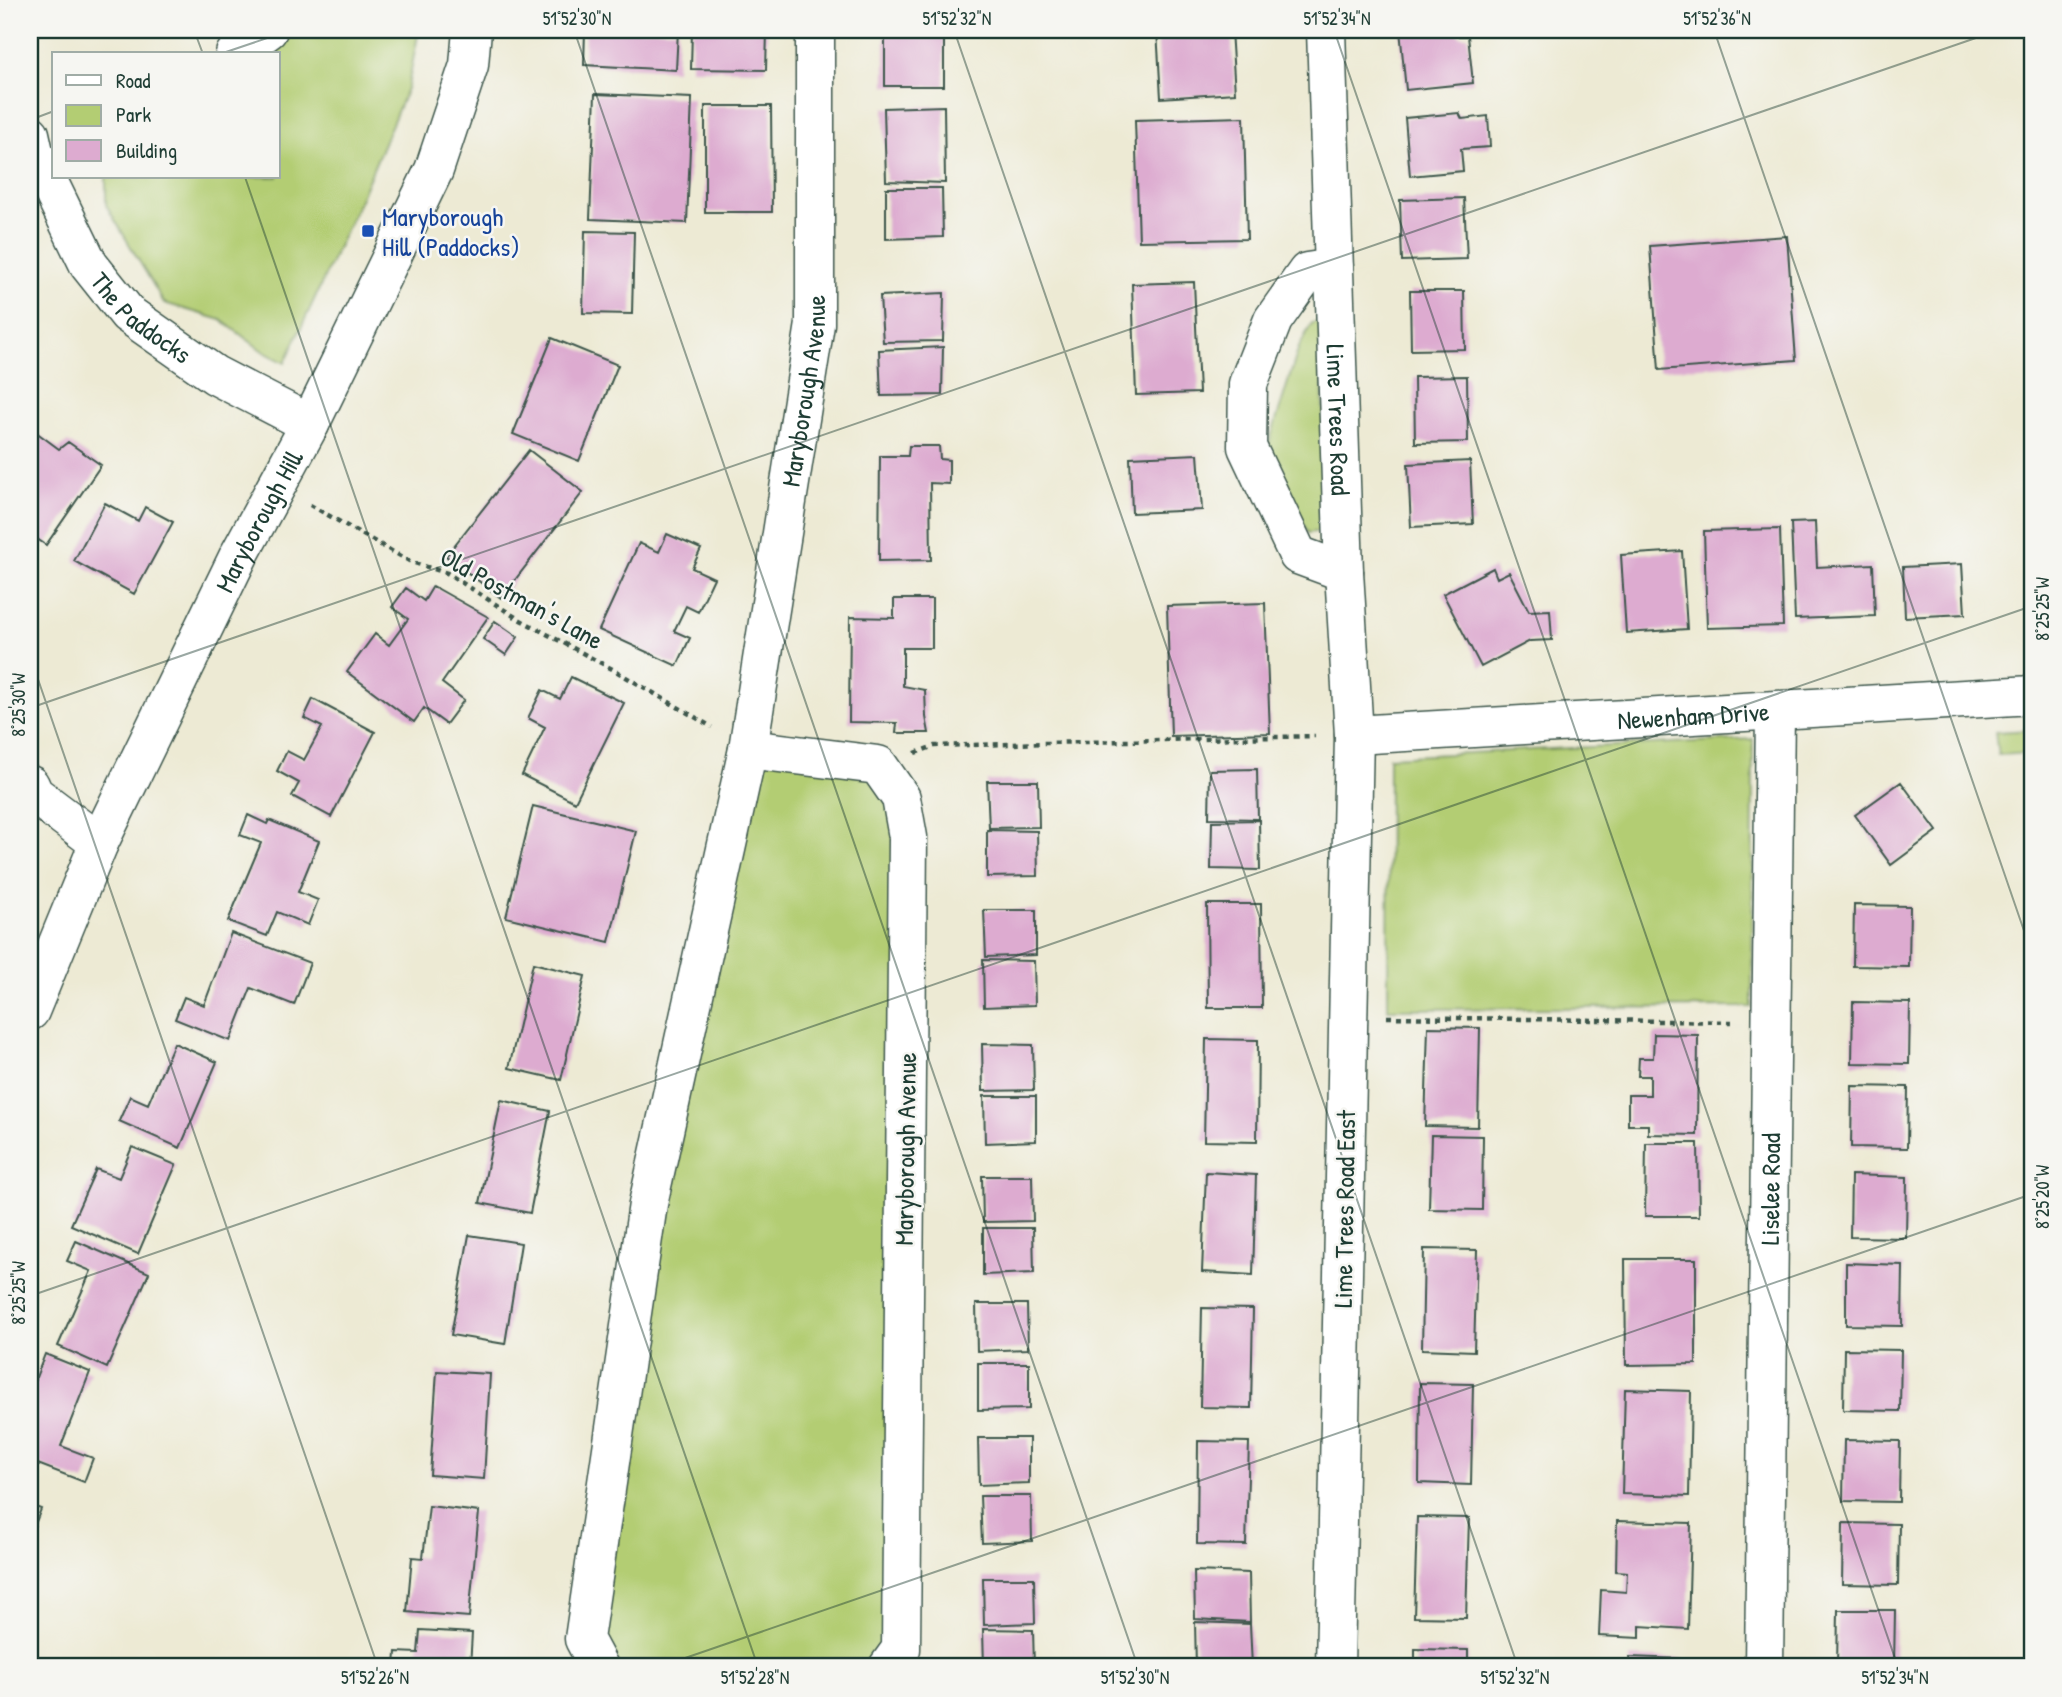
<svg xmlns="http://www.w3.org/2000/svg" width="2062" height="1697" font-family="'Patrick Hand',sans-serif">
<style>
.green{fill:#b3cd73;stroke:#698554;stroke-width:2}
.building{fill:#ddabd0}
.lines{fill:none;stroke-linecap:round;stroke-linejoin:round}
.minor-casing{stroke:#3e574c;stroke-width:41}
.path{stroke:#3e574c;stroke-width:4.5;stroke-dasharray:5 5;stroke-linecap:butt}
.minor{stroke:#fff;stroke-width:38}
.ticks{fill:none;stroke:#1f3d34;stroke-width:2;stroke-opacity:0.45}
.transit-dot{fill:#1a4fb4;stroke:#f6f6f2;stroke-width:2.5}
.labels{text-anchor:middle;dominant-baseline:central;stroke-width:5;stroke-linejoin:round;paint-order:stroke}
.transit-label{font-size:26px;fill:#164399;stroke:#f6f6f2;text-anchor:start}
.street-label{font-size:26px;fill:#1f3d34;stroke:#f6f6f2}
.neatline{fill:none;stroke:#1f3d34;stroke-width:2.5}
.ticks-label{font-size:18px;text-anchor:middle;fill:#1f3d34}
</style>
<rect width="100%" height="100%" fill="#f6f6f2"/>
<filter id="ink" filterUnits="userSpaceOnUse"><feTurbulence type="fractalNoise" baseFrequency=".0143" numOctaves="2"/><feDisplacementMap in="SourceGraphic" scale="14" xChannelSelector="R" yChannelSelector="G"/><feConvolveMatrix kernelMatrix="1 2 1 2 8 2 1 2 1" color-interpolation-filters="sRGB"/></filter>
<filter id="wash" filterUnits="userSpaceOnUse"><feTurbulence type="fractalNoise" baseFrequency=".00686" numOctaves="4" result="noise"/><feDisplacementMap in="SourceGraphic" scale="28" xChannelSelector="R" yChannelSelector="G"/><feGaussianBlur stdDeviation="1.57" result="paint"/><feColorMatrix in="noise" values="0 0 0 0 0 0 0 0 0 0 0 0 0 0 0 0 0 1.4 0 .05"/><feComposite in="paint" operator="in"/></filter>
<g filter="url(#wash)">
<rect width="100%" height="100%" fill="#edead4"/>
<path class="green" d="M288,30H419L408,86L359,202L285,363L264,352L221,320L164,303L106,205V177H278V54H267Z
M1320,321L1328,530L1308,533L1266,453L1299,347L1312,323Z
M2032,730V753L1998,755L1995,732Z
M1753,739L1752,1007L1388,1009L1389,757Z
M748,749L878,765L901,798L888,1667H602L586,1624Z"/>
<g id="blocks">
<path class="building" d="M585,30H678L676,70L584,65Z
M692,30H767L766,70L691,69Z
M885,30H944V86H885Z
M1157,30H1231L1235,93L1161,98Z
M1400,30H1458L1459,36H1468L1473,83L1406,90Z
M595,94L692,98L687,223L590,219Z
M705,106H771L772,212H705Z
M944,106L945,183L886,181L884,108Z
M1459,113L1462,119L1488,116L1490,147L1461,149L1463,171L1410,176L1405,118Z
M1244,117L1247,239L1139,241L1135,120Z
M886,188H942L943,237L886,239Z
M1464,198L1467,259L1402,261L1400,200Z
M585,231L634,232L632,314L583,313Z
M1787,236L1796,360L1659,370L1650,246Z
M1194,282L1199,393L1136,395L1132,284Z
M1410,291H1464L1465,349L1411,350Z
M944,293L943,341L883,342L880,296Z
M552,338L618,365L579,461L513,434Z
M943,347L942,395L881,396L879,350Z
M1467,376L1468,442L1415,443L1414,377Z
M36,432L59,449L68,442L101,465L46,545L30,534V441Z
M909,446H939L940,459L949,460V484L930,483L931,560L879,561L880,456H908Z
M529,450L583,492L501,598L446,556Z
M1198,454L1202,510L1132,513L1130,457Z
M1470,461L1473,524L1411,527L1408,464Z
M105,503L138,521L145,507L173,522L134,594L74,561Z
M1815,522L1817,567L1873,564L1875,616L1795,619L1791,523Z
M1780,529L1783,626L1707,628L1704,531Z
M667,534L701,549L692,568L714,578L698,612L686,606L674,631L690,638L677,666L599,630L639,543L659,552Z
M1682,551L1687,629L1626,633L1621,555Z
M1962,564L1965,614L1905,617L1903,567Z
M1493,568L1497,578L1509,572L1529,611L1550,610L1552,640L1530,641L1481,667L1443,594Z
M433,586L488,617L442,683L464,700L446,724L424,708L414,722L347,672L375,634L389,645L408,619L392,607L406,588L424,601Z
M894,599H932V648H903V686L925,690L926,717L929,733H896L897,723L849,722L850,617L894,618Z
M1265,603L1270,733L1171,736L1167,606Z
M495,621L518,637L506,655L483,639Z
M571,677L624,703L575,802L522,775L545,727L528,718L542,690L560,699Z
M313,699L375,732L331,817L292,796L299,783L277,771L287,751L304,760L322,727L304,718Z
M1257,769L1258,819L1209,818L1210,770Z
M987,781H1038L1039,827L989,828Z
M1901,782L1937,831L1891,865L1855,815Z
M533,806L636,831L609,942L506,917Z
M248,815L267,824L269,820L319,841L298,892L318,900L308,925L277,912L267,936L228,921L261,843L240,835Z
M1259,820L1260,870L1211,869L1212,821Z
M987,830L1037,831L1038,876L987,877Z
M1207,904H1261L1262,1008H1208Z
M1854,905L1910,906L1909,967L1853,966Z
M984,910H1036V955L986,957Z
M231,933L310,963L294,1005L251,988L230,1041L175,1019L184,997L204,1005Z
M983,960L1034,961L1035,1005L984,1007Z
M533,963L585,976L561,1080L509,1068Z
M1853,1002L1910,1003L1909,1064L1852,1063Z
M1428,1027L1480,1028L1478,1127L1425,1126Z
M1654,1034L1698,1035L1697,1135L1648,1134V1125H1628V1095H1650V1076H1638L1639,1058H1653Z
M1206,1039L1258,1040L1257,1142L1204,1141Z
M174,1043L217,1062L180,1148L119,1121L130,1096L148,1104Z
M982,1044L1033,1045L1034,1090L983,1091Z
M1852,1086L1908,1087L1907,1148L1851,1147Z
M984,1096H1036V1141L985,1143Z
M501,1100L550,1111L530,1213L480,1203Z
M1431,1135L1483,1136L1482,1210L1429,1209Z
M1646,1143H1698L1699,1216H1645Z
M132,1147L176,1165L138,1254L71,1225L96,1169L119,1178Z
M1206,1172L1256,1175L1253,1275L1202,1272Z
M1851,1175L1907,1177L1906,1238L1850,1237Z
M982,1176H1032L1033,1221L983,1222Z
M983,1228H1033L1034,1273L983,1275Z
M469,1235L521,1243L505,1344L451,1335Z
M76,1241L149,1273L107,1368L58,1346L91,1271L67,1261Z
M1424,1249L1477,1250L1474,1351L1422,1349Z
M1625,1259H1696V1364L1626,1365Z
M1846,1263L1903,1265L1902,1326L1846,1325Z
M976,1304H1027L1028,1349L977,1351Z
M1202,1308L1253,1309L1251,1408L1200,1407Z
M1844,1349L1901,1350L1900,1411L1843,1410Z
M45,1354L90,1372L61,1446L93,1458L84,1482L30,1461V1393Z
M978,1363H1029V1409L978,1410Z
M437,1371L490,1374L484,1479L430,1475Z
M1420,1383L1473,1384L1471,1485L1419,1483Z
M1625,1389L1691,1391L1689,1496L1622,1494Z
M978,1438H1029V1483L979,1485Z
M1844,1440L1900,1441L1899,1502L1843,1501Z
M1198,1441L1249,1442L1246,1545L1197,1544Z
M980,1496H1031L1032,1541L982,1543Z
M30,1505L41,1509L30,1537Z
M429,1506L479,1512L469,1617L407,1612L412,1557L423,1558Z
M1417,1517L1469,1518L1466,1618L1414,1617Z
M1617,1521L1691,1523L1688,1629L1640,1626V1638L1599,1636L1601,1590L1626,1592L1627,1572L1616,1571Z
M1843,1523L1899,1524L1898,1585L1842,1584Z
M1194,1571L1249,1573L1250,1622L1195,1619Z
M983,1578H1034L1035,1623L984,1625Z
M1838,1610H1895L1894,1667H1837Z
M1195,1622L1250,1624L1252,1667H1196Z
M983,1629L1033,1630L1034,1667H984Z
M420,1630L472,1633L470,1667H395L396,1652L418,1653Z
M1415,1649L1468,1650V1667H1415Z
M1630,1657L1681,1659V1667H1630Z"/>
</g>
</g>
<g filter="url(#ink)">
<use href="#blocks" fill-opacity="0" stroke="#3e574c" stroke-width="2"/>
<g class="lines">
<defs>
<g id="minor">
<path id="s1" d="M1326,30L1344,572L1354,735L1335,1667"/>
<path d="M235,54L268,30"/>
<path id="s2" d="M30,134L34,152L89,265L128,314L215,375L310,424"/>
<path d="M1334,268L1307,272L1273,320L1248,384L1247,447L1298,555L1344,572"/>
<path id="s3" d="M1354,735L2032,695"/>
<path d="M748,749L878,765L901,798L908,837L901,1649L888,1667"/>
<path d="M30,785L34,794L99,843"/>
<path id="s4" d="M30,1011L99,843L239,555L310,424L434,170L469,65L472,30"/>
<path id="s5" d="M599,1667L584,1639L648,1204L748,749L815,324V30"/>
<path id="s6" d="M1764,1667L1775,711"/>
</g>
</defs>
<use href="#minor" class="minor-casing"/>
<path class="path" d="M310,505L411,562L447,573L517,618L614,670L712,727
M915,753L934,746L1315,736
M1387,1017L1735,1022"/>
<use href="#minor" class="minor"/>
</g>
</g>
<path class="ticks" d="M194,30L203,54M574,30L1138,1667M954,30L1518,1667M1334,30L1898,1667M1714,30L2032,954M220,54L291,30M30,120L54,111M245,177L758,1667M30,656L378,1667M30,708L1999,30M30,1296L2032,606M659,1667L2032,1194"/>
<rect class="transit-dot" x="361" y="224" width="14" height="14" rx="3.5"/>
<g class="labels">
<g class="transit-label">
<text x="382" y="216">Maryborough<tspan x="382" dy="30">Hill (Paddocks)</tspan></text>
</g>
<g class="street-label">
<text stroke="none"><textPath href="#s2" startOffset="219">The Paddocks</textPath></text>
<text stroke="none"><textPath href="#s5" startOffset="1300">Maryborough Avenue</textPath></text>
<text stroke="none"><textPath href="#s1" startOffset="390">Lime Trees Road</textPath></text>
<text stroke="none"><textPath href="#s4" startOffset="541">Maryborough Hill</textPath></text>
<text transform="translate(522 598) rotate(29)">Old Postman's Lane</text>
<text stroke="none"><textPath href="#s3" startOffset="340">Newenham Drive</textPath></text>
<text transform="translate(905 1149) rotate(-89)">Maryborough Avenue</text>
<text stroke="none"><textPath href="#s6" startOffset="478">Liselee Road</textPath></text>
<text transform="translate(1344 1209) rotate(-89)">Lime Trees Road East</text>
</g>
</g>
<rect width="2062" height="1697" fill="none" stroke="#f6f6f2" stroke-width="77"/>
<rect x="52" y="52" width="228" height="126" fill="#f6f6f2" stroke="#a0aca6" stroke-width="2"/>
<rect x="66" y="75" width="35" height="10" fill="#ffffff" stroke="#a0aca6" stroke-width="2"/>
<text x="116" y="88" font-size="21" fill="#1f3d34">Road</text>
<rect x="66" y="105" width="35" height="21" fill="#b3cd73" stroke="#a0aca6" stroke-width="2"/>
<text x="116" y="122" font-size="21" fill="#1f3d34">Park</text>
<rect x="66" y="140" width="35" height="21" fill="#ddabd0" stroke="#a0aca6" stroke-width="2"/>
<text x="116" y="158" font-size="21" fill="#1f3d34">Building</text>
<rect x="38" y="38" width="1986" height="1620" class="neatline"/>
<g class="ticks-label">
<text x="577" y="25">51°52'30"N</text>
<text x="957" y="25">51°52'32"N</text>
<text x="1337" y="25">51°52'34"N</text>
<text x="1717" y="25">51°52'36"N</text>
<text transform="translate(2043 609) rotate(-90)" y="6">8°25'25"W</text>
<text transform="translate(19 705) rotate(-90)" y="6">8°25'30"W</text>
<text transform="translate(2043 1197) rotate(-90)" y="6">8°25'20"W</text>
<text transform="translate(19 1293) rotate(-90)" y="6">8°25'25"W</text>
<text x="375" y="1684">51°52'26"N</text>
<text x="755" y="1684">51°52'28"N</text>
<text x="1135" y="1684">51°52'30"N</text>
<text x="1515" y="1684">51°52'32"N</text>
<text x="1895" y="1684">51°52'34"N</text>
</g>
</svg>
